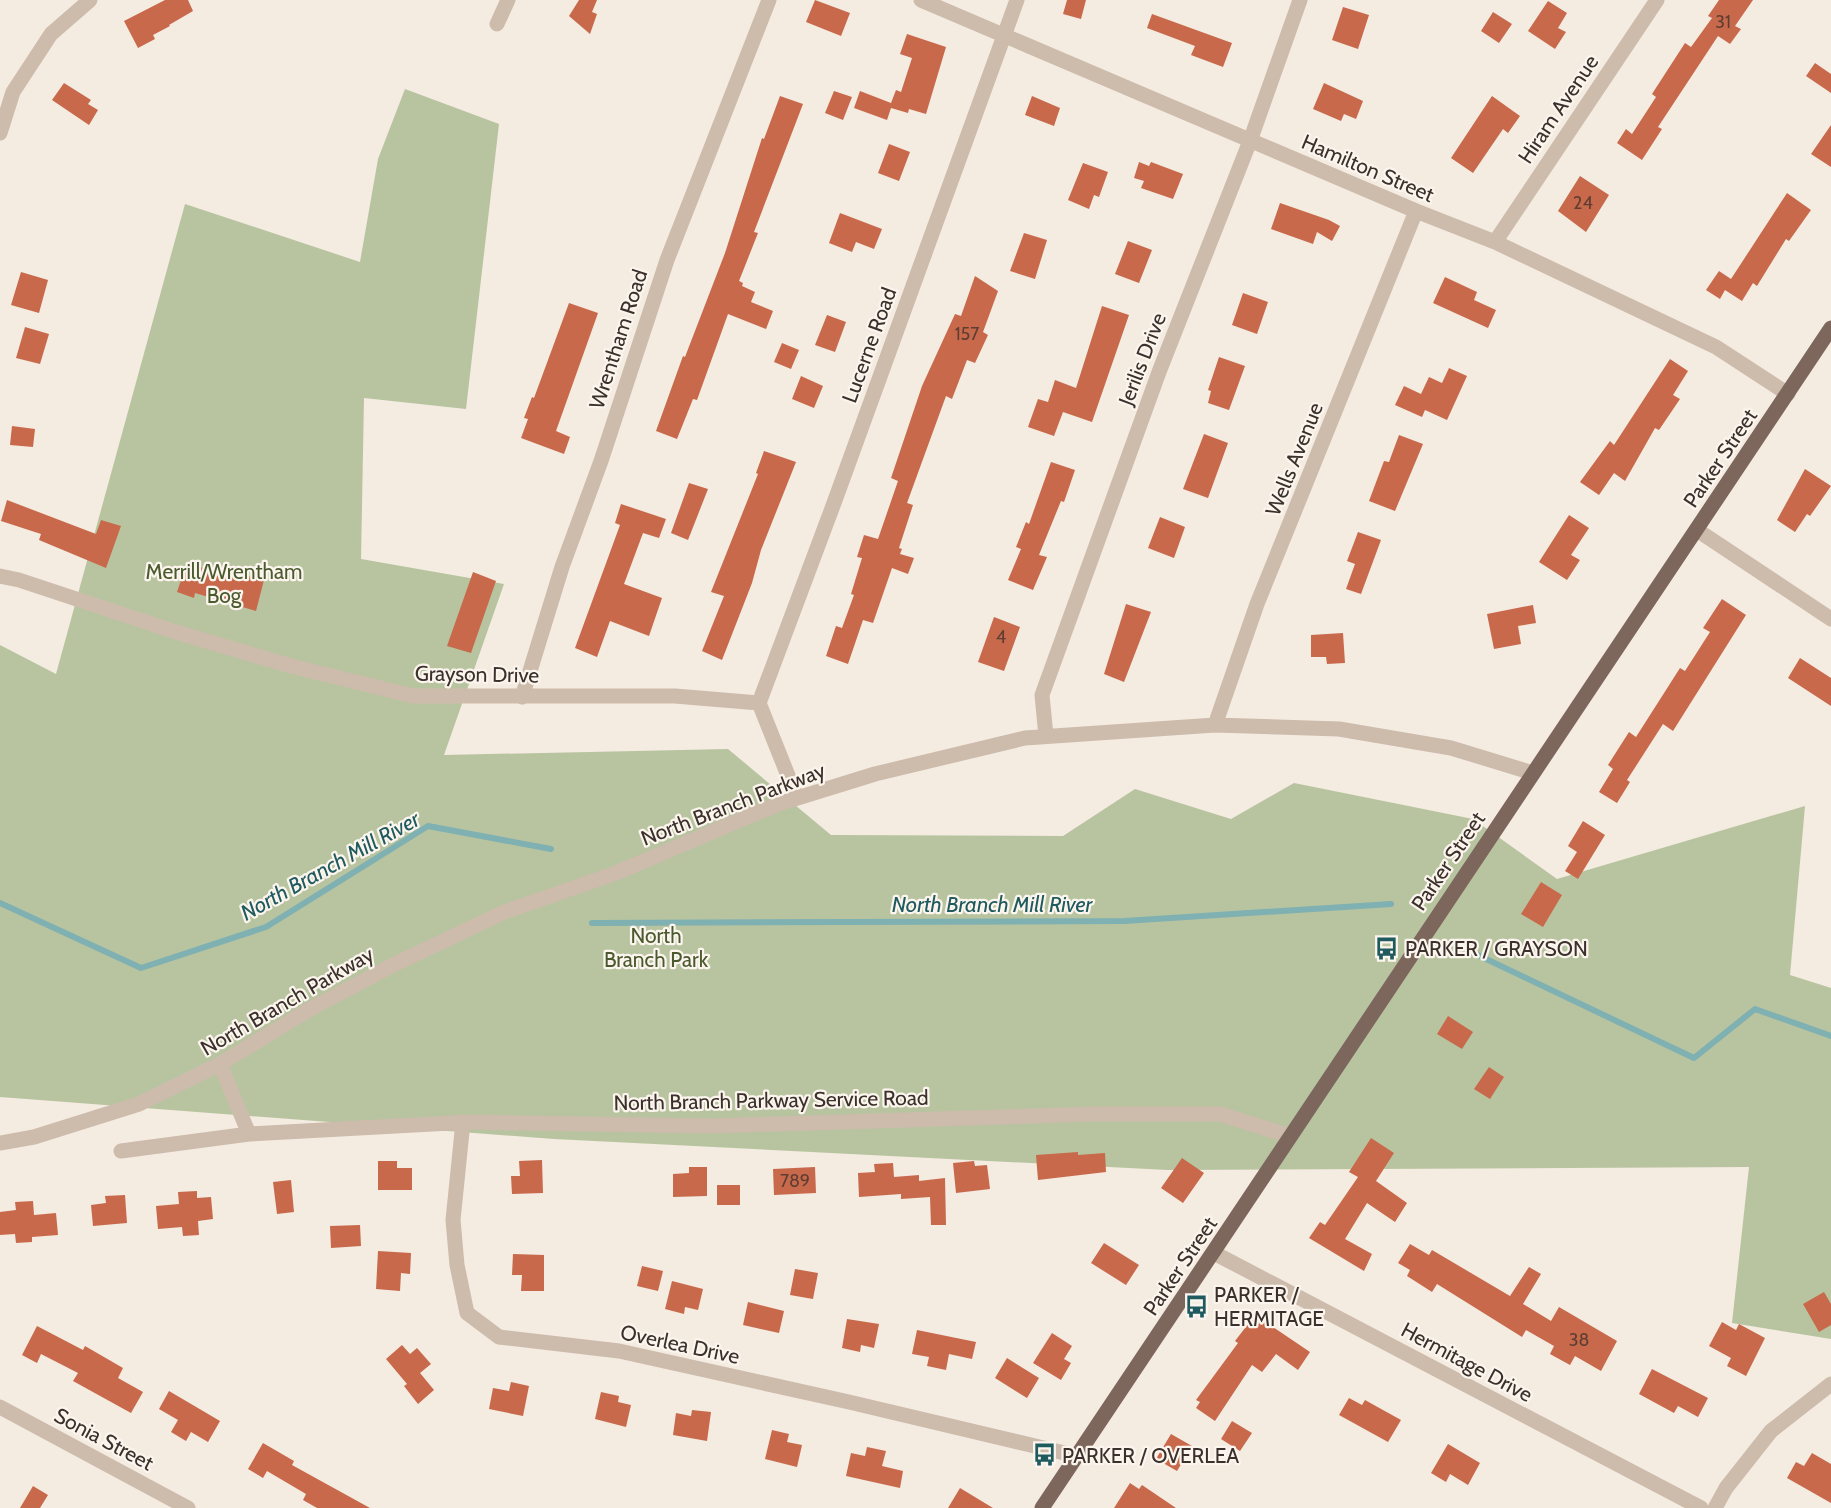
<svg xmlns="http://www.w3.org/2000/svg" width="1831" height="1508" font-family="Cabin,sans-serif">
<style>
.green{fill:#b8c4a0}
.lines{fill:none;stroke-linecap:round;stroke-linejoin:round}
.stream{stroke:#7fb0b2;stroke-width:6}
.building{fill:#c8694b}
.minor{stroke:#cdbbac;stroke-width:15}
.major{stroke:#7d675c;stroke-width:15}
.labels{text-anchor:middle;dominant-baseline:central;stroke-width:4.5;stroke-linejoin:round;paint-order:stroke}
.number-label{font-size:18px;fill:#5e3e33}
.street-label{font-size:21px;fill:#3b302b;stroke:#fbf5ee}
.park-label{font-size:21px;fill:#4a5a2e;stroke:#fbf5ee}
.poi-label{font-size:21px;fill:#3b302b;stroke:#fbf5ee;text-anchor:start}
.water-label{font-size:22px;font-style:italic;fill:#1f5a5e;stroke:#fbf5ee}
</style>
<rect width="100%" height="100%" fill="#f4ebe1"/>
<path class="green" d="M405,89L499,124L466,409L364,398L361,559L504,584L444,755L728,749L831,835L1063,836L1135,789L1231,819L1294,783L1473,819L1557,879L1805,806L1790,975L1831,988V1339L1732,1323L1749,1167L1168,1170L554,1139L0,1097V645L56,674L185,204L360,262L378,159Z"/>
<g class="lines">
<path class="stream" d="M0,903L141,968L266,927L428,826L551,849
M592,923L1124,921L1391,904
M1461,947L1694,1058L1755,1009L1831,1036"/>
</g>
<path class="building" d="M165,0H188L193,11L169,25L170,26L153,35L155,39L138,48L124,21Z
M579,0H597L592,12L597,14L590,34L569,16Z
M815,0L850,13L841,36L806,22Z
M1067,0H1086L1081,19L1063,14Z
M1719,0H1753L1735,26L1741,29L1730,44L1718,36L1658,127L1662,129L1642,160L1617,143L1626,129L1632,134L1656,97L1652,94L1685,43L1691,47L1712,18L1708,16Z
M1548,1L1567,13L1558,28L1566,32L1555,49L1528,31Z
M1343,7L1369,15L1358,49L1332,40Z
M1493,12L1512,24L1499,43L1481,31Z
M1152,14L1232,43L1223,67L1191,55L1195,46L1147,28Z
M907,34L946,47L926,114L909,109L908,113L891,108L887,120L854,108L860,91L891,103L896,90L901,92L912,58L900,54Z
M1815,63L1831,74V93L1806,76Z
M64,83L91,100L88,104L98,110L89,125L52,100Z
M1324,83L1363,101L1356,119L1344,114L1341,121L1313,109Z
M834,91L852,97L843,120L825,113Z
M780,96L803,104L754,232L758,233L739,281L743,283L742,286L755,292L751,302L773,311L766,329L728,314L697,400L693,399L677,439L656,431L683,356L685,357L725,253L762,138L764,139Z
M1032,96L1060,108L1054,126L1025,115Z
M1492,96L1520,116L1508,133L1503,129L1473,173L1451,158Z
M1831,125V167L1811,154Z
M889,144L910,152L899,181L878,173Z
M1139,162L1149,166L1151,162L1183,174L1173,199L1141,188L1144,181L1134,178Z
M1083,163L1108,172L1099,197L1094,195L1089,209L1068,200Z
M1580,176L1609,195L1586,232L1558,211Z
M1787,193L1811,210L1789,241L1786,239L1757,286L1753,283L1742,301L1725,290L1720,299L1706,290L1719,271L1731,279Z
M1280,203L1329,220L1340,226L1332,241L1317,232L1313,244L1271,229Z
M840,213L882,229L874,249L856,242L852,252L829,243Z
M1024,233L1047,240L1035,279L1010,271Z
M1128,241L1152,250L1139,283L1115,274Z
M21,272L48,280L39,313L11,305Z
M975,276L998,291L983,332L988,335L975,363L967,360L952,399L946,396L907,503L913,505L899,548L902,549L900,554L914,558L908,574L892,568L873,623L863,620L848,664L826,656L836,626L842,628L854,595L851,594L862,558L857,557L864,535L878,539L898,481L891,478L922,386L955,314L961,316Z
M1445,277L1477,292L1474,300L1496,310L1488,328L1433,303Z
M1243,293L1268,302L1257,334L1232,325Z
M569,303L598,313L556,431L570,437L564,454L521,438L528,419L524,418L532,397L534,398Z
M1102,306L1129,315L1092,422L1063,412L1054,436L1028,427L1038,399L1048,402L1055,380L1076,388Z
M827,315L846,322L835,352L815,345Z
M25,327L49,334L40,364L16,358Z
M782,343L799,350L791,369L774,362Z
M1219,357L1245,366L1229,410L1208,403L1211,391L1208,390Z
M1670,359L1688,371L1673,395L1680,399L1659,430L1655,428L1625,481L1614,473L1599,495L1580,482L1610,441L1614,445Z
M1449,368L1467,376L1447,420L1425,410L1422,417L1395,405L1404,386L1421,394L1429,377L1442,383Z
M801,376L823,386L814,408L792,399Z
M12,426L35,429L33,447L10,445Z
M1204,434L1228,443L1208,498L1183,489Z
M1399,435L1423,444L1395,511L1369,501L1384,461L1389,462Z
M764,451L796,462L761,550L752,583L722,660L702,651L724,596L711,592L758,474L756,473Z
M1051,462L1075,470L1064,502L1061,501L1039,555L1047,557L1033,590L1008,580L1021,549L1016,547L1026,522L1029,524Z
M1805,469L1831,486L1810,516L1807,514L1795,532L1777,520Z
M689,483L708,489L688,540L671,533Z
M7,500L96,534L101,520L121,526L106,568L39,540L41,534L1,521Z
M621,504L666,519L659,538L643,533L624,584L662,598L649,636L610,621L597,657L575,648L620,525L615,523Z
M1569,515L1589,528L1571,555L1580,560L1567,580L1539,562Z
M1160,517L1185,527L1174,558L1148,548Z
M1358,532L1381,540L1361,594L1346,589L1355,564L1347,561Z
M187,562L231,578L232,572L264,580L256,611L195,593L194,598L177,592Z
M473,572L496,581L471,653L447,646Z
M1722,599L1746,615L1673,731L1663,724L1627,780L1630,782L1617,803L1599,792L1613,769L1608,765L1629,732L1636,737L1680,668L1685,671L1710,632L1703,628Z
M1126,604L1151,612L1124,682L1104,674Z
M1533,605L1536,623L1518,626L1521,644L1494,649L1487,614Z
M994,617L1020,627L1004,671L978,662Z
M1343,633L1345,663L1327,664L1326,657H1311V635Z
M1800,658L1831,678V706L1788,678Z
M1583,821L1605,835L1578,879L1565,871L1577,852L1568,846Z
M1541,882L1562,895L1543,927L1521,914Z
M1448,1016L1473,1032L1462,1049L1437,1034Z
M1489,1067L1504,1077L1490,1099L1474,1089Z
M1371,1138L1394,1153L1376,1181L1407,1203L1395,1222L1367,1203L1345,1239L1372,1254L1364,1271L1309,1238L1320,1222L1325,1225L1358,1177L1349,1172Z
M1078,1152V1155L1105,1153L1106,1172L1038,1180L1036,1155Z
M1182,1158L1204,1173L1183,1203L1161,1188Z
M542,1160L543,1193L512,1194L511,1176H520L519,1161Z
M378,1161H397V1168H412V1190H378Z
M974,1161L975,1166L987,1165L990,1189L956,1193L953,1163Z
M893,1163L894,1177L919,1175V1181L945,1178L946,1225H931L930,1197L901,1199V1194L859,1197L858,1173L875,1172L874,1164Z
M689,1167H707V1196L673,1197V1174L689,1173Z
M815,1167L816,1193L774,1195L773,1169Z
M291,1180L294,1212L277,1214L273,1182Z
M717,1185H740V1205H717Z
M197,1191V1198L211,1197L213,1219L198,1221L199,1235L183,1236L182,1227L158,1229L156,1206L179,1204L178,1192Z
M125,1195L127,1223L93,1226L91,1205L106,1203L105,1196Z
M33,1201L34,1215L56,1213L58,1235L32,1237V1242L16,1243L15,1234L0,1235V1212L16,1210L15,1202Z
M360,1225L361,1246L331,1248L330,1226Z
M1104,1243L1139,1265L1126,1285L1091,1263Z
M1410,1244L1429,1255L1432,1250L1510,1296L1529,1267L1541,1274L1523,1304L1551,1321L1559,1307L1617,1341L1601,1371L1575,1356L1570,1365L1550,1354L1554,1346L1526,1330L1522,1337L1437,1284L1432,1292L1407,1276L1410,1270L1398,1263Z
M378,1251L411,1253L410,1274L401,1273L400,1291L376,1289Z
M513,1254L544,1255V1291H521L522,1275H512Z
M642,1266L663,1271L658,1291L637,1286Z
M795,1269L818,1273L813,1299L790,1295Z
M672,1281L703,1289L698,1310L685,1307L684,1314L665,1309Z
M1824,1292L1831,1304V1325L1819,1332L1803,1304Z
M748,1302L784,1311L779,1333L743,1325Z
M1255,1315L1310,1352L1298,1370L1276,1354L1262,1372L1252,1365L1215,1421L1196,1408L1200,1402L1196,1400L1238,1343L1235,1341Z
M847,1319L879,1324L874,1348L861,1345L860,1352L842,1348Z
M1722,1322L1736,1330L1739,1324L1765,1338L1746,1376L1727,1366L1731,1358L1709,1346Z
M37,1326L83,1350L85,1346L123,1368L118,1378L143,1392L131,1413L73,1381L78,1373L41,1354L37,1363L22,1355Z
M917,1330L976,1342L972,1359L949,1354L946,1370L927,1366L929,1357L912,1354Z
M1052,1333L1072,1346L1064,1359L1071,1363L1061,1380L1033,1363Z
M402,1345L410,1354L417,1348L431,1364L420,1373L434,1390L418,1404L404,1386L407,1384L386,1359Z
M1007,1358L1039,1378L1027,1398L995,1378Z
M1652,1369L1708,1398L1698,1417L1678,1406L1674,1413L1639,1394Z
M511,1382L529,1386L523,1416L489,1409L493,1388L509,1391Z
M169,1391L220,1421L208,1442L191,1432L186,1441L171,1432L178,1420L159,1409Z
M601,1392L619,1396L618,1402L631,1405L626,1427L595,1419Z
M1349,1398L1362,1405L1365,1400L1401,1420L1388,1442L1339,1415Z
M692,1410L711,1412L707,1441L673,1435L676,1413L691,1416Z
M1232,1421L1252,1433L1240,1451L1221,1439Z
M772,1430L789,1434L787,1442L802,1445L797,1467L765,1459Z
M1171,1434L1192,1446L1177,1471L1156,1459Z
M263,1443L294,1461L292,1465L370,1508H317L303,1500L306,1494L267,1471L263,1478L248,1469Z
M1448,1444L1480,1463L1468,1485L1450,1474L1446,1482L1431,1473Z
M867,1447L886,1451L882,1466L903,1471L900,1488L846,1476L851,1453L865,1456Z
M1812,1453L1831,1464V1503L1787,1478L1796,1462L1804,1466Z
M1130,1483L1139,1489L1142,1485L1176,1508H1114Z
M33,1486L48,1495L40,1508H20Z
M960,1488L993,1508H948Z"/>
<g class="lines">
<path class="minor" d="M921,0L1416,211L1495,242L1716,347L1788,394
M497,24L508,0
M0,133L13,92L51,34L90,0
M1495,242L1657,0
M1697,530L1831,619
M0,576L19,580L176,632L291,666L413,696H675L759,703L797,798
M522,697L562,567L601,461L667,260L769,0
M759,703L834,503L1017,0
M1215,725L1257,604L1416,211
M1046,736L1042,695L1159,372L1250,141L1300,0
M220,1064L249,1134
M463,1122L453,1220L457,1265L467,1313L499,1337L619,1351L849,1402L1077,1456
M0,1143L34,1137L139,1104L220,1064L312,1008L393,965L502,913L616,873L778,804L875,774L1025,738L1215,725L1339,729L1451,748L1533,773
M121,1151L249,1134L469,1122L712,1126L1094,1114H1220L1290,1136
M1214,1253L1701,1508
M0,1407L188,1508
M1715,1508L1726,1488L1771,1431L1831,1384"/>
<path class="major" d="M1042,1508L1831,328"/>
</g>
<defs>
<symbol id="bus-bare" viewBox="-9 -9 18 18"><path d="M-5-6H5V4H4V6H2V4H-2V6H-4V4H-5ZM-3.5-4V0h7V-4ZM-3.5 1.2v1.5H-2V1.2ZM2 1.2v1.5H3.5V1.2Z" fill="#1f5a5e" stroke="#fbf5ee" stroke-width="2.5" paint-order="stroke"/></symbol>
</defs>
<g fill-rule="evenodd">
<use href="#bus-bare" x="1370" y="932" width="33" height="33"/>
<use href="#bus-bare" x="1180" y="1290" width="33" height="33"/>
<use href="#bus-bare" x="1028" y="1438" width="33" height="33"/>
</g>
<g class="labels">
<g class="number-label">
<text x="1723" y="22">31</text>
<text x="1583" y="203">24</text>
<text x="967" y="334">157</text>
<text x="1001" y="637">4</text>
<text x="795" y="1181">789</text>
<text x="1579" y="1340">38</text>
</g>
<g class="street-label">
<text transform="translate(1558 109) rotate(-56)">Hiram Avenue</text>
<text transform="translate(1368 168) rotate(23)">Hamilton Street</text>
<text transform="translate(618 339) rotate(-72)">Wrentham Road</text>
<text transform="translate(869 345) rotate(-70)">Lucerne Road</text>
<text transform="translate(1142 359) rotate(-69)">Jerilis Drive</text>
<text transform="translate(1720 458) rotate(-56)">Parker Street</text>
<text transform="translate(1294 459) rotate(-68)">Wells Avenue</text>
<text transform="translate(477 674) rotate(1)">Grayson Drive</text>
<text transform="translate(733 804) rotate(-21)">North Branch Parkway</text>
<text transform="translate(1448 861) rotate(-56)">Parker Street</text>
<text transform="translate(287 1001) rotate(-30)">North Branch Parkway</text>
<text transform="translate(771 1100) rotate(-1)">North Branch Parkway Service Road</text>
<text transform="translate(1180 1266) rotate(-56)">Parker Street</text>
<text transform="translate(680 1344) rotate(12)">Overlea Drive</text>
<text transform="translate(1467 1362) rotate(28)">Hermitage Drive</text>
<text transform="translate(104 1439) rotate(28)">Sonia Street</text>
</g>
<g class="park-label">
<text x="224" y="571">Merrill/Wrentham<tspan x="224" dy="24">Bog</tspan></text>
<text x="656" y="935">North<tspan x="656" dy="24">Branch Park</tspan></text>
</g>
<g class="poi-label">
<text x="1405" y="948">PARKER / GRAYSON</text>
<text x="1214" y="1294">PARKER /<tspan x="1214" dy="24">HERMITAGE</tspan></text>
<text x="1062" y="1455">PARKER / OVERLEA</text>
</g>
<g class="water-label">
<text transform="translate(330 866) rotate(-29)">North Branch Mill River</text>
<text x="992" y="904">North Branch Mill River</text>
</g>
</g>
</svg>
